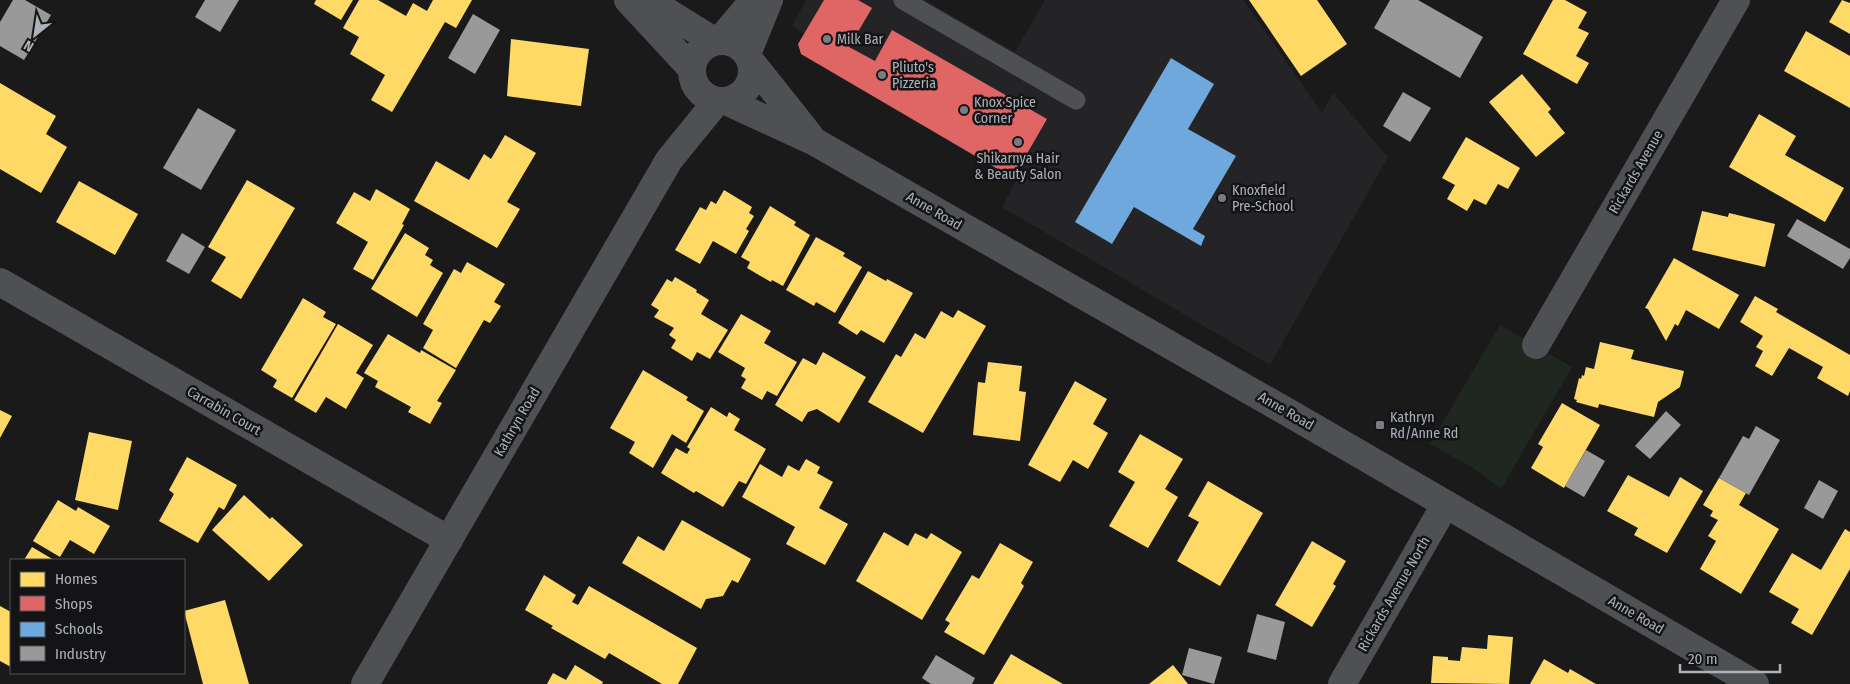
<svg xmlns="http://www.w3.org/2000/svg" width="1850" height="684" font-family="'Fira Sans Condensed',sans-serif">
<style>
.built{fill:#242426}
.green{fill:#202720}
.homes{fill:#ffd966}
.shops{fill:#e06666}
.schools{fill:#6fa8dc}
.industry{fill:#999}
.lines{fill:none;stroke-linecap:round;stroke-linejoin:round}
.lane{stroke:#4e5053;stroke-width:19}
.street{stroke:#4e5053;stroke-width:28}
.poi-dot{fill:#797d82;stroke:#141416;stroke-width:2}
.labels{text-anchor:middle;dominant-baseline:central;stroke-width:5;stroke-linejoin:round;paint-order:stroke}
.poi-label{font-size:14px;fill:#acb2ba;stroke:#141416;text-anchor:start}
.street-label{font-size:14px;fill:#acb2ba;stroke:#141416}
</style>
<rect width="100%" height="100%" fill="#1a1a1a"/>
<path class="built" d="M806,0H925L1015,52L1045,0H1243L1322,113L1333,93L1388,157L1270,365L1002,207L1016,181L802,55L804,34L792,26Z"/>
<path class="green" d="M1500,325L1572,367L1501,489L1473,468L1430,444Z"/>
<path class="homes" d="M316,0H353L341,20L314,4Z
M359,0H378L406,16L413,3L427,11L433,0H472L456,28L445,22L392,112L371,100L385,75L350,54L359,37L343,28Z
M1249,0H1317L1347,44L1301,76Z
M1553,0H1565L1587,12L1578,28L1589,33L1576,56L1589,63L1577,84L1523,54Z
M1842,0L1850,3V34L1829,22Z
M1806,31L1850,56V108L1784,71Z
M511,39L589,49L581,106L507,96Z
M1522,74L1551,109L1548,112L1565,133L1536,157L1489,102Z
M0,83L56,116L46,134L67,147L41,193L0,169Z
M1759,114L1796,136L1785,155L1844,188L1825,222L1729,167Z
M505,135L536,153L507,202L520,209L497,248L414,201L436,161L469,180L484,154L491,159Z
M1466,137L1520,168L1508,189L1498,184L1486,205L1474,199L1467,211L1447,199L1455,185L1442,178Z
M247,180L295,208L241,299L211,281L226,257L208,247Z
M79,181L138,214L115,255L56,222Z
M376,189L410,209L402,224L404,225L373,280L353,269L368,242L336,223L354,192L370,201Z
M724,190L752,207L749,213L754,216L746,229L749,231L736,254L713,241L700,264L675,250L700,207L706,210L711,201L716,204Z
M770,206L796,222L794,225L810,235L783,286L772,280L771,282L747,268L750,262L741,257Z
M1702,211L1728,217L1729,213L1775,224L1765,267L1692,250Z
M405,233L429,248L425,255L433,260L430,265L443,273L417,317L371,289Z
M816,237L845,253L843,256L862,267L835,313L816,302L814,306L786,290Z
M1674,258L1739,295L1719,329L1686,310L1678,326L1675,324L1666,341L1648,309L1645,308Z
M467,262L505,284L494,302L501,306L490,323L484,320L456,368L423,348L433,330L423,324L454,269L461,273Z
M868,271L886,281L887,279L913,293L884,343L861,330L857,335L838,323Z
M675,277L697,290L696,292L709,300L701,314L728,330L710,359L697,352L692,361L671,348L676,340L669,335L674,328L654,317L659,310L651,305L667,279L672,282Z
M1755,296L1778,309L1776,312L1850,355V391L1848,396L1817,378L1823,367L1789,348L1772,376L1755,366L1763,351L1756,347L1763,336L1740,322Z
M303,298L326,312L323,317L336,324L292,398L273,387L277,380L261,370Z
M958,310L986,326L923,433L868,402L896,354L901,357L915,333L925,339L941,311L953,318Z
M741,314L771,331L764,343L797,362L777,396L767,391L762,400L741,388L746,379L741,376L745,368L718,352Z
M338,324L373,345L356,373L364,378L346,409L326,397L316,413L294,400Z
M388,334L420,353L421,350L456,370L437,401L442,403L430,424L408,412L411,407L375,387L378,381L364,373Z
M1600,342L1634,350L1631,359L1684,371L1680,387L1658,402L1654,417L1599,404L1598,408L1576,402L1577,400L1574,399L1579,378L1581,379L1582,375L1584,376L1586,367L1594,369Z
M823,352L866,377L839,423L817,409L808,412L802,422L775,405L803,358L816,365Z
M988,362L1022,366L1019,391L1026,392L1020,441L973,435L978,382L985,383Z
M643,370L688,397L686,400L704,411L686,443L672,434L653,468L629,453L635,442L610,428Z
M1075,381L1107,399L1093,424L1108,433L1088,469L1073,460L1060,482L1028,465Z
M1562,403L1600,425L1564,488L1531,468L1543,447L1538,444Z
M711,407L727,417L729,412L740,419L734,430L766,449L746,484L739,481L723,507L696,491L694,493L661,473L676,448L687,454L690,449L687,447Z
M0,410L12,416L0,438Z
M89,432L132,441L118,510L75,500Z
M1140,434L1183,459L1165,489L1178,497L1148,548L1109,526L1135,482L1118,472Z
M187,457L237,485L224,510L219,507L198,543L159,521L174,494L169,490Z
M806,459L820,467L817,473L833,482L819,508L848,524L825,565L786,544L795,527L742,497L760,464L782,477L788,465L799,471Z
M1628,475L1669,497L1680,477L1703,491L1667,553L1634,535L1638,528L1607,511Z
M1719,478L1746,493L1739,505L1779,529L1741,594L1700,569L1716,541L1708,536L1718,520L1710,516L1713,511L1703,505Z
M1208,481L1263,513L1220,586L1177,561L1199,522L1188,516Z
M244,495L270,519L272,517L303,545L269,581L212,530Z
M58,500L76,511L78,507L110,526L94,554L70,540L60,557L33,541Z
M682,520L751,559L738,583L732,580L723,596L706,599L701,609L622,563L638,536L664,551Z
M1845,529L1850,532V569L1812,635L1791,623L1799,609L1769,592L1792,553L1821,570Z
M884,532L908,546L915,533L927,539L931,533L962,552L922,620L856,581Z
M1312,541L1346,561L1333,584L1336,586L1312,627L1275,605Z
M1000,543L1033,562L1021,583L1024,586L984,655L944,632L950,623L945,620L972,575L979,579Z
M32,547L54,560H24Z
M544,575L576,595L572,602L578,605L589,586L697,648L678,684H662L609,653L605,659L551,628L553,626L525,610Z
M225,600L249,684H203L184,611Z
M0,606L11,612V667L0,661Z
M1488,635L1513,637L1509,684L1431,683L1433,656L1448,657V660L1460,661L1462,647L1487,649Z
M1011,654L1063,684H993Z
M1544,659L1568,673L1570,669L1596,684H1530Z
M575,665L603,682L602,684H547L553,673L566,680Z
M1173,665L1188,684H1149Z"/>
<path class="shops" d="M824,0H858L872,8L849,47L875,61L892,30L1047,119L1013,178L801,54L798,44Z"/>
<path class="schools" d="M1171,58L1214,84L1188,129L1236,156L1193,229L1205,236L1201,246L1134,207L1112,244L1075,222Z"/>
<path class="industry" d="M13,0H25L51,15L24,60L0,46V22Z
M205,0H239L220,32L195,17Z
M1390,0H1418L1483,37L1460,78L1374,28Z
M473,14L500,30L475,74L448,58Z
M1403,92L1431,108L1410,142L1383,126Z
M198,108L236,130L201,190L163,168Z
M1797,219L1850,249V258L1843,269L1787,236Z
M182,233L205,247L189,274L166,261Z
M1666,411L1681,425L1650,459L1635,446Z
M1756,426L1780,440L1749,495L1719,478L1743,436L1749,439Z
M1586,450L1605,461L1584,497L1565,486Z
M1819,480L1838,491L1823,519L1804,508Z
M1257,614L1285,622L1276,660L1247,652Z
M1189,648L1222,657L1214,684L1182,675Z
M936,655L975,678L972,684H931L922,678Z"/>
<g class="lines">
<path class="lane" d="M903,0L1076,100"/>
<path class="street" d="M628,0L692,69
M641,0L661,8L714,41
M720,40L754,0
M692 71a30 30 0 1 1 60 0a30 30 0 1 1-60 0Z
M747,54L769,0
M752,63L810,136
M726,101L815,142L1296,417L1755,684
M0,282L449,540
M1536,345L1736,0
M365,684L669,160L717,101
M1342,684L1445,505"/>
</g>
<g class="poi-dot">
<circle cx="827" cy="39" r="5"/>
<circle cx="882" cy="75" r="5"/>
<circle cx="964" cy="110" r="5"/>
<circle cx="1018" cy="142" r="5"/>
<circle cx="1222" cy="198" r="5"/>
<rect x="1375" y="420" width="10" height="10" rx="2.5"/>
</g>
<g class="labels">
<g class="poi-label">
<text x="837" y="39">Milk Bar</text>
<text x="892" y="67">Pliuto's<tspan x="892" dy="16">Pizzeria</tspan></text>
<text x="974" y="102">Knox Spice<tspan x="974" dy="16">Corner</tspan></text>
<text x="1018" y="158" text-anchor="middle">Shikarnya Hair<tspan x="1018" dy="16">&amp; Beauty Salon</tspan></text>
<text x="1232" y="190">Knoxfield<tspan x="1232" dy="16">Pre-School</tspan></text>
<text x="1390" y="417">Kathryn<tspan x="1390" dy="16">Rd/Anne Rd</tspan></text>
</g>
<g class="street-label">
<text transform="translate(1636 172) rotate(-60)">Rickards Avenue</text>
<text transform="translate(934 211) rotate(30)">Anne Road</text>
<text transform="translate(224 411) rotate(30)">Carrabin Court</text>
<text transform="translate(1286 411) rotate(30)">Anne Road</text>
<text transform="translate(517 422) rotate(-60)">Kathryn Road</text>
<text transform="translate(1394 594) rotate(-60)">Rickards Avenue North</text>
<text transform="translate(1636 615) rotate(30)">Anne Road</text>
</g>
</g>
<rect x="10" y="559" width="175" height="115" fill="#141416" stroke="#515358"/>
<rect x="20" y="572" width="25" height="15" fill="#ffd966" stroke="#515358"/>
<text x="55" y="584" font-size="15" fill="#acb2ba">Homes</text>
<rect x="20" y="596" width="25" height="15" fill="#e06666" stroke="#515358"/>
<text x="55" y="609" font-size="15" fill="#acb2ba">Shops</text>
<rect x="20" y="622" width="25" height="15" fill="#6fa8dc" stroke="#515358"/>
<text x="55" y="634" font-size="15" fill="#acb2ba">Schools</text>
<rect x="20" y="646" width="25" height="15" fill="#999999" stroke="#515358"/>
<text x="55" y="659" font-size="15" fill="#acb2ba">Industry</text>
<g transform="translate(35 35) rotate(210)" stroke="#141416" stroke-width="4" paint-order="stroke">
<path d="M0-4L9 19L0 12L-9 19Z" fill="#acb2ba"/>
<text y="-8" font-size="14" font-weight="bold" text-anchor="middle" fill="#acb2ba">N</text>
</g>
<path d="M1680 664v8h100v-8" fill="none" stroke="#acb2ba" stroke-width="2.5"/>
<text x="1688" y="664" font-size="15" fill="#acb2ba" stroke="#141416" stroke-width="4" paint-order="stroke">20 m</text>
</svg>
